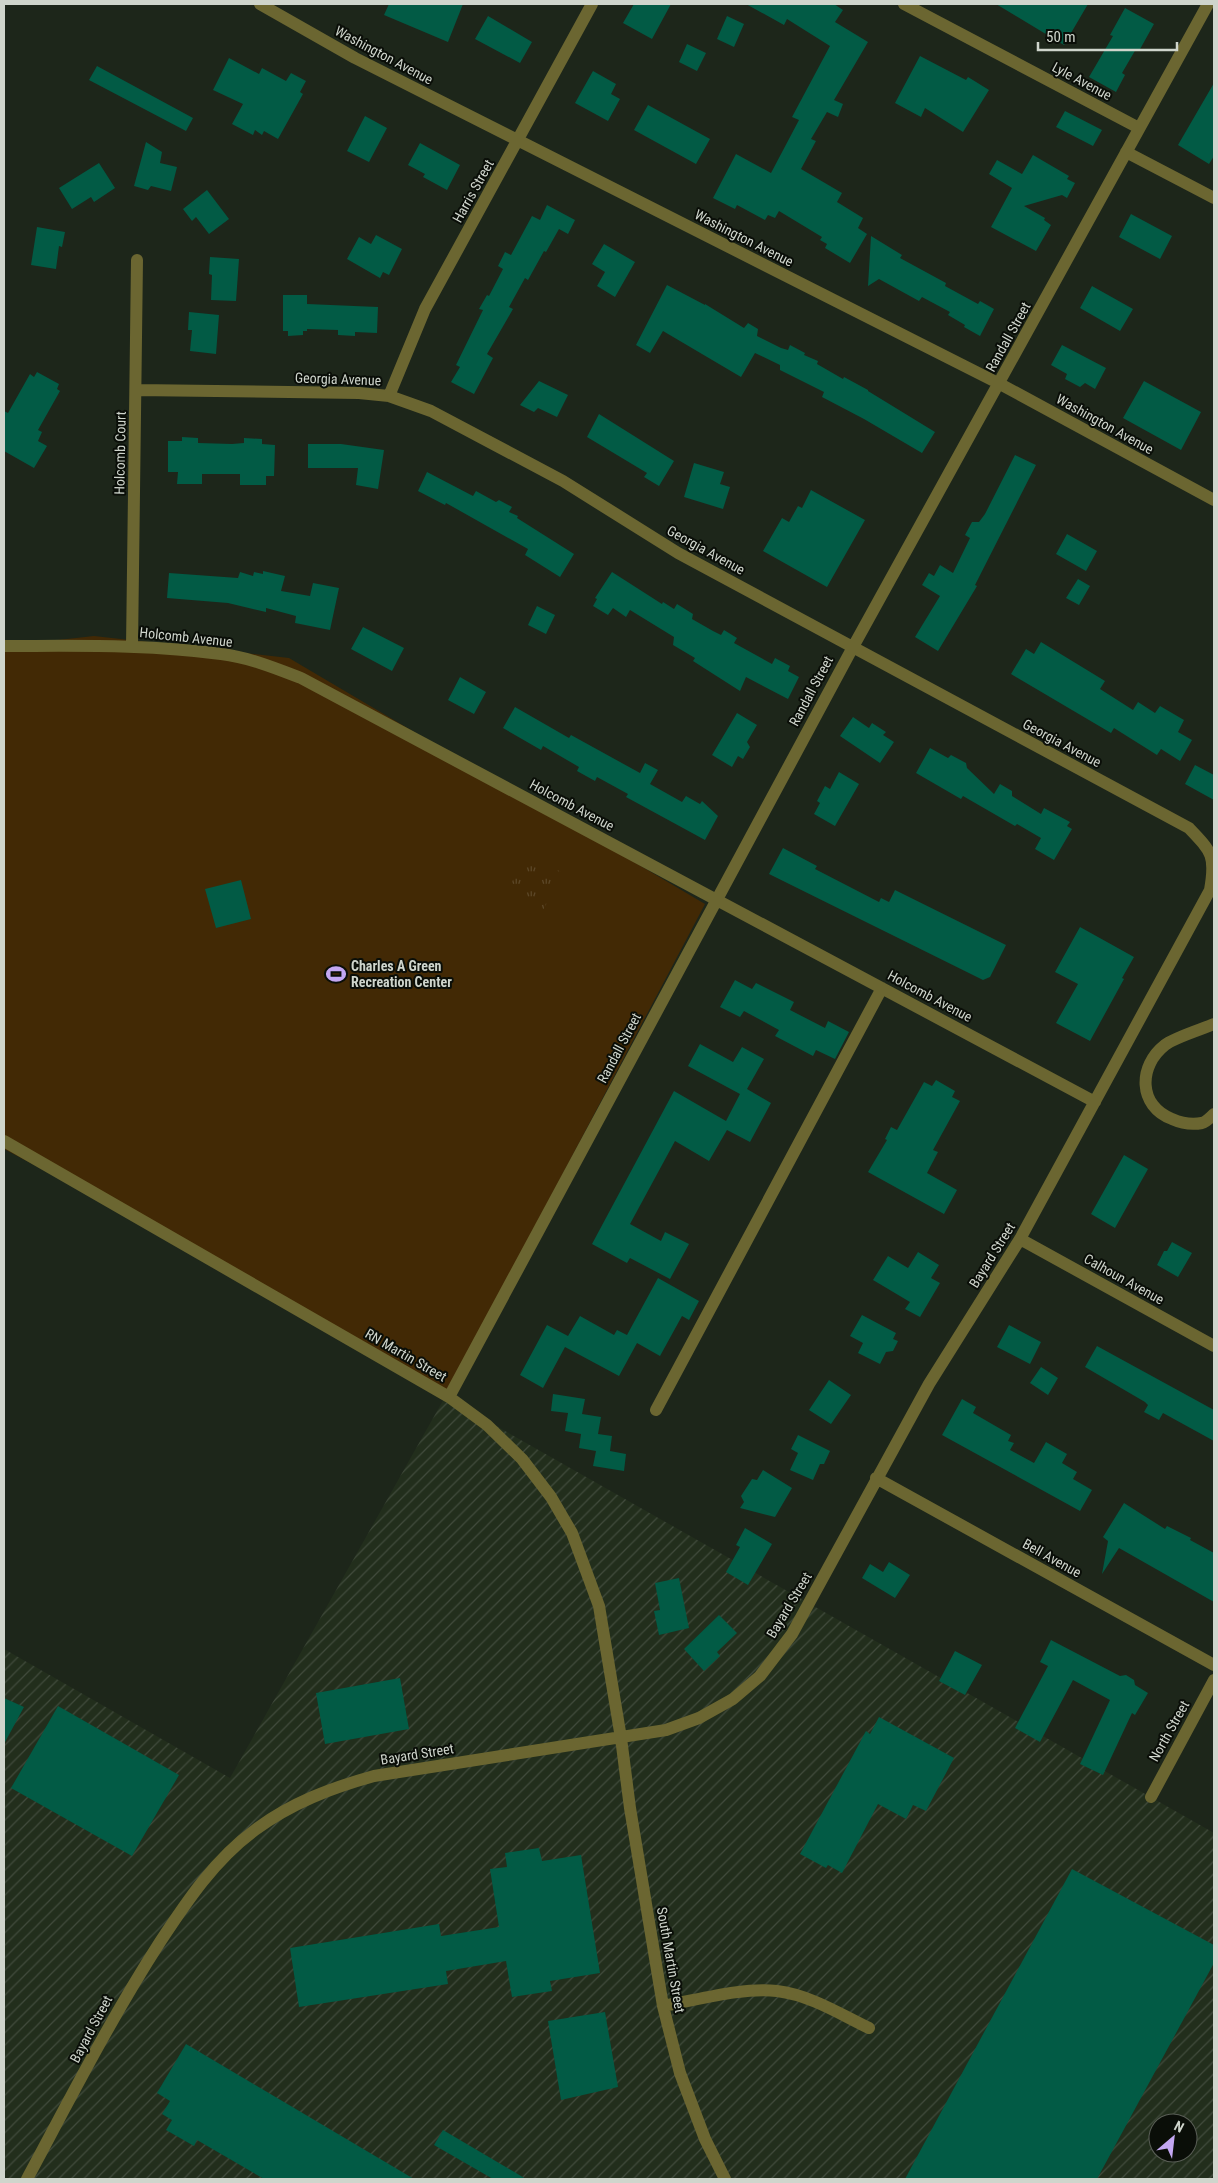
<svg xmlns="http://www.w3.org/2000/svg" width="1218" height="2183" font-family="'Roboto Condensed',sans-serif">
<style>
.industrial{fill:url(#industrial-furrows);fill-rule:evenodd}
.grass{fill:#422905}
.park{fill:url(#park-tufts)}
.building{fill:#025b45}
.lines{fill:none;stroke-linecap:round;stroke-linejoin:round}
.minor{stroke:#6b6631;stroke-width:12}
.labels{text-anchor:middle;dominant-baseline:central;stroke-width:4;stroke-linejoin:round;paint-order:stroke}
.street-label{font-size:14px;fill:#cfd5cc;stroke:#0a0e08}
.poi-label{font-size:14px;font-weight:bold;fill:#cfd5cc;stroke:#0a0e08;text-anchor:start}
</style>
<defs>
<pattern id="industrial-furrows" width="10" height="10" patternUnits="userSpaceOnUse" patternTransform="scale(1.25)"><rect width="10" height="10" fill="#222e1c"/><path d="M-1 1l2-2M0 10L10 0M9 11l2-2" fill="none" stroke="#414b3c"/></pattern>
<pattern id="park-tufts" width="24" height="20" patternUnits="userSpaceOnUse" patternTransform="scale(1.25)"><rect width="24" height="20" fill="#422905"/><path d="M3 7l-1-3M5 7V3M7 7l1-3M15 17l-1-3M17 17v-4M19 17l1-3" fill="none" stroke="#5c4728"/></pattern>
</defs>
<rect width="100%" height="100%" fill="#1d261a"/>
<path class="industrial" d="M445,1397L1214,1833V2179H4V1649L230,1778ZM1158,2123H1188V2153H1158Z"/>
<path class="grass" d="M94,636L289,658L705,904L445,1397L195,1250L4,1149V646Z"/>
<path class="park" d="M527,854L563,873L542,912L506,893Z"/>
<path class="building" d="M389,4H463L448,42L384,15Z
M634,4H671L652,39L623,23Z
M746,4H834L843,10L835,22L868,42L834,100L843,104L838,117L827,112L811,139L816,141L801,169L842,193L837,202L863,218L858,228L867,234L850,263L825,248L827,244L820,240L822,237L779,211L775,218L768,215L765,220L737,205L735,209L713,198L736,154L771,173L799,120L792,117L830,46L787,19L784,25Z
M996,4H1088L1064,45Z
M1125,8L1154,24L1139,51L1136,49L1122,73L1125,75L1116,92L1089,77L1113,36L1110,35Z
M488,16L532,42L520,63L475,39Z
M727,16L744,24L734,47L717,39Z
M687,44L706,53L697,71L679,62Z
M920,56L966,80L968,77L989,90L963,132L925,108L921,117L895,103Z
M229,58L259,74L262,68L286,81L291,73L306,81L300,92L303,94L278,139L264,131L262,135L255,130L253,135L232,124L243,104L213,90Z
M97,66L193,118L186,131L89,80Z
M593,71L616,84L611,94L620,99L608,121L575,103Z
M1214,83V156L1209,164L1178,145Z
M648,105L710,139L696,164L634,130Z
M1065,111L1102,130L1093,146L1056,127Z
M365,116L387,128L369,162L347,151Z
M146,142L162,152L160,163L177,167L171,191L151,186L148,190L134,186Z
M420,143L460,165L447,190L423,177L425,174L408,165Z
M1033,155L1069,176L1067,179L1075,183L1067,198L1062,195L1024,206L1045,218L1044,220L1051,225L1036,251L991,227L1012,188L989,174L997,160L1022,174Z
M99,163L115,188L94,202L91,197L72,209L59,188Z
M207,190L229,219L209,234L196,217L192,221L183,209Z
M547,205L575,220L568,234L559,229L546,252L544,251L528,280L525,278L509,307L513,309L487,354L493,358L474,394L451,382L460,367L456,365L483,310L479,309L487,295L489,296L503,269L498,266L505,252L511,255L532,216L540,220Z
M1131,214L1172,236L1160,259L1119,237Z
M37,227L65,232L62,247L59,246L56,269L31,265Z
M376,235L402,249L389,275L383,272L380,278L347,259L359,237L371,244Z
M871,236L902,255L900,258L946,283L945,286L978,304L980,301L994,309L980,336L964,327L965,325L948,315L950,312L922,297L919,301L879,279L868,286Z
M604,244L635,262L615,297L597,286L605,272L592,264Z
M210,257L239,259L236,301L211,300L212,275L209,274Z
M667,285L705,305V304L744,328L748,323L758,329L757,336L781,348L788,350L790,345L805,353L804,355L818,361L817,364L843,379L844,377L868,390V391L935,432L922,453L864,419L822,397L824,392L780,370V365L755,353L741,377L663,331L650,353L636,345Z
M1092,286L1133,309L1120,331L1080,308Z
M283,295H307V304L378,307L377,333L355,332V336L338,335V330L307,329V331H303V335L288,336V331H283Z
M189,312L219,315L216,354L190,351L192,330H188Z
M1062,345L1106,368L1095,389L1085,383L1080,387L1065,379L1067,374L1051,365Z
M37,372L59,384L57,389L60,391L38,430L42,432L38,441L47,446L34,468L4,451V411L8,413L30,374L34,377Z
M539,381L568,395L557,417L538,408L534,412L520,405Z
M1144,381L1201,412L1181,450L1123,418Z
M599,414L674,461L659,486L644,477L647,473L587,437Z
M182,437L198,438V443L232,444L244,443V438L262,439V444L275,445L274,476H266V485H240V474H202V484H177L178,472H168V441H182Z
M308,444H341L384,450L378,489L356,485L358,468H308Z
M1015,455L1036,465L975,585L977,586L938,651L915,637L940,596L922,585L929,573L934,576L940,565L953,573L970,538L965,535L972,522H979L985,514Z
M694,463L724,472L720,484L730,487L723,509L684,497Z
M427,472L473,496L476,491L496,502L499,500L512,507L509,512L518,516L517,518L574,554L560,577L525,555L528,549L446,503L445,505L418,491Z
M811,490L865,520L827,587L763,551L782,518L789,522L798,506L802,508Z
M1067,534L1097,551L1086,571L1056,554Z
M263,571L285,576L281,591L310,596L313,583L339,588L330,630L295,623L296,616L266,608V612L228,603L167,598L169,573L238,578L240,572L253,576L254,572L263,574Z
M612,572L662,604L663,602L674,609L677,604L693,614L692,619L713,631L721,635L724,630L737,638L734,643L772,664L775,658L790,666L788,671L799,677L788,699L746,677L740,691L693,661L695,658L673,645L674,637L630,610L626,617L613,608L608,615L593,606L597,599L595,598Z
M1078,579L1090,586L1079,605L1066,598Z
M537,606L555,615L546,634L528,625Z
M363,627L404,648L392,671L351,649Z
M1041,642L1105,681L1100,689L1133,710L1138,702L1155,713L1160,706L1184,720L1178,732L1192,740L1180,761L1161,749L1157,755L1114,728L1111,733L1011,674L1026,649L1034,654Z
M460,677L486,692L474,714L448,700Z
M515,707L569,738L571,735L640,773L645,763L658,770L650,784L682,802L686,796L700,804L702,801L718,816L705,840L626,797L628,794L597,777L595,781L577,771L579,767L543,746L541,750L503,728Z
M737,713L757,725L747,742L750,747L743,759L738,756L732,767L712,755Z
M853,717L869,728L872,723L886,732L883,735L894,742L880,763L840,736Z
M930,748L948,758L951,755L966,763L967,768L994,794L1000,784L1012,791V796L1041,814L1044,808L1070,822L1067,826L1072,829L1054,860L1035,849L1041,838L1017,824L1015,826L963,796L961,799L916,773Z
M1195,765L1214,775V800L1185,784Z
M839,772L859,784L835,826L814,814L820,803L817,801L825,786L830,789Z
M783,848L817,866L815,869L879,902L881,898L889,902L895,890L1006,945L990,977L983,980L769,874Z
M241,880L251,919L216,928L205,889Z
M1080,927L1134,957L1122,978L1124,979L1090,1041L1056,1023L1078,984L1055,972Z
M735,980L752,989L756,983L794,1002L790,1010L825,1028L828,1021L849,1032L835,1059L816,1050L813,1056L775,1036L779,1030L744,1011L740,1017L720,1007Z
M700,1044L733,1062L742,1047L764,1059L747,1089L771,1103L750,1142L727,1130L709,1161L675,1141L630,1224L661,1241L665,1232L689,1244L670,1279L630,1258L627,1263L592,1244L674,1091L726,1121L740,1094L688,1066Z
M936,1080L955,1091L952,1097L960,1101L933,1150L938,1152L927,1173L957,1190L944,1214L868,1172L887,1140L885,1139L891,1127L897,1130L924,1082L932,1086Z
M1124,1155L1148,1169L1115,1228L1091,1214Z
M1172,1242L1192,1253L1178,1277L1157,1265L1164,1251H1167Z
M918,1252L939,1265L931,1278L940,1283L920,1317L905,1309L910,1302L873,1280L888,1256L908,1268Z
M658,1278L699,1301L689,1320L682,1316L660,1356L637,1343L619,1376L565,1347L543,1388L520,1375L547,1325L568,1336L580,1316L614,1335L617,1330L627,1335Z
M862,1315L896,1333L893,1339L898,1341L893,1351L886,1352L880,1364L858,1353L863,1343L850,1336Z
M1009,1325L1041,1342L1030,1364L997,1347Z
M1097,1346L1214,1410V1441L1163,1413L1159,1420L1144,1412L1148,1405L1145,1402L1085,1367Z
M1041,1367L1058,1378L1048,1395L1030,1383Z
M829,1380L851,1395L831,1424L809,1410Z
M553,1394L585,1399L582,1414L601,1417L598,1434L612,1436L610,1451L626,1454L624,1471L593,1466L596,1451L579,1448L581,1434L565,1431L568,1413L551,1411Z
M962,1399L976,1407L973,1413L1011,1435L1008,1441L1014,1443L1010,1450L1034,1463L1046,1442L1067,1454L1062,1463L1077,1472L1073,1479L1092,1490L1080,1511L942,1435Z
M798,1435L830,1451L824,1464H820L813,1480L790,1470L798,1453L791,1449Z
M763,1470L792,1488L775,1517L740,1508L744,1502L741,1496L752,1479L757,1480Z
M1124,1503L1165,1529L1167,1526L1191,1538L1190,1540L1214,1553V1602L1119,1548L1102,1574L1108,1541L1103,1537Z
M745,1528L772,1544L748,1585L726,1572L740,1547L736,1545Z
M889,1562L910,1575L895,1598L862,1578L870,1564L883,1572Z
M679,1578L689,1628L659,1635L654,1611L660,1610L655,1583Z
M719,1615L737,1633L717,1652L720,1656L704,1671L684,1649Z
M1051,1640L1120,1676L1126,1675L1134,1680L1135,1685L1148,1693L1135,1715L1132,1713L1103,1775L1080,1764L1110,1700L1073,1680L1040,1742L1015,1728L1048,1666L1040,1662Z
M955,1651L982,1665L965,1695L939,1681Z
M400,1678L409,1729L325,1744L316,1693Z
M4,1698L24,1707L4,1744Z
M58,1706L179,1775L132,1856L11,1788Z
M879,1717L954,1758L926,1811L913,1805L906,1819L878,1804L842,1873L828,1865L826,1868L800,1854L866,1731L870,1734Z
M539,1848L542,1861L581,1855L600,1973L550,1981L552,1991L512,1997L506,1961L446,1971L448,1984L299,2007L290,1948L439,1924L441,1936L499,1927L490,1869L507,1867L505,1853Z
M1072,1869L1214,1945V1963L1097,2179H905Z
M605,2012L618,2087L561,2100L548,2021Z
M186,2044L414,2179H264L197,2140L194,2146L166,2130L172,2120L162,2114L170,2101L157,2093Z
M443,2130L526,2179H493L434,2145Z"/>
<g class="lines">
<path class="minor" d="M260,4L355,58L1000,384L1214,500
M904,4L1139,128
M1126,152L1214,198
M389,396L425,309L592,4
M4,646C76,646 149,644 221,654C248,657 275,668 301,678L1095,1102
M132,647L137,260
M1214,1024C1202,1029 1173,1038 1165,1045C1138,1066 1138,1106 1172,1119C1181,1123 1192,1125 1202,1123C1206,1122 1211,1117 1214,1114
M4,1141L449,1397L487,1425L522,1459L551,1497L572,1533L599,1606L621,1738L630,1808L663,2006L680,2073L705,2139L725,2179
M1020,1239L1214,1346
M449,1397L853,647L1208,4
M656,1410L882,988
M876,1478L1214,1665
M1151,1797L1214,1680
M663,2006C698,2000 742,1987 777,1991C810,1995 840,2014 869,2028
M27,2179C70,2099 111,2018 160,1942C187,1901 215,1859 255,1830C291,1803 331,1788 374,1776L666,1730L699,1718L733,1699L760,1676L792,1634L929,1384L1020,1239L1210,890C1216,856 1212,852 1189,828L678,553L563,481L431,411L389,396L359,393L136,390"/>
</g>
<defs>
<symbol id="stadium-bare" viewBox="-9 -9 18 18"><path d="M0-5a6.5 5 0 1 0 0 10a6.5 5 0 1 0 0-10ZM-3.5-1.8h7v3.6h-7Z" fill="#c3a7f2" stroke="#0a0e08" stroke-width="2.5" paint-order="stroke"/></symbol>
</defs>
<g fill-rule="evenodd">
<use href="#stadium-bare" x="322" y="960" width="28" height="28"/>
</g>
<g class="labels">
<g class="street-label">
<text transform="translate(384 55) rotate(28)">Washington Avenue</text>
<text transform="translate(1082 81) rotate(28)">Lyle Avenue</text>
<text transform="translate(473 191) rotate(-61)">Harris Street</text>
<text transform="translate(744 238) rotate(27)">Washington Avenue</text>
<text transform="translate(1008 337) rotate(-61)">Randall Street</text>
<text transform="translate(338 379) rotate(2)">Georgia Avenue</text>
<text transform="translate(1105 424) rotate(29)">Washington Avenue</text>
<text transform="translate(120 453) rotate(-89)">Holcomb Court</text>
<text transform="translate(706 550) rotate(29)">Georgia Avenue</text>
<text transform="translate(186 637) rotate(6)">Holcomb Avenue</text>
<text transform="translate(811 691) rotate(-62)">Randall Street</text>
<text transform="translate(1062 743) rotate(28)">Georgia Avenue</text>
<text transform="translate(572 805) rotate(28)">Holcomb Avenue</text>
<text transform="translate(930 996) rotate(28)">Holcomb Avenue</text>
<text transform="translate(619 1048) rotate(-62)">Randall Street</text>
<text transform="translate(992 1255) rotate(-58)">Bayard Street</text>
<text transform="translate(1124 1279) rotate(29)">Calhoun Avenue</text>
<text transform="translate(406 1355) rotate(30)">RN Martin Street</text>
<text transform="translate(1052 1558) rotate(29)">Bell Avenue</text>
<text transform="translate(789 1605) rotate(-59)">Bayard Street</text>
<text transform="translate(1169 1731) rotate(-61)">North Street</text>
<text transform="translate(417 1754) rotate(-9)">Bayard Street</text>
<text transform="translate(671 1960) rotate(80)">South Martin Street</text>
<text transform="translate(91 2029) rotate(-62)">Bayard Street</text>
</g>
<g class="poi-label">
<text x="351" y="966">Charles A Green<tspan x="351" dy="16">Recreation Center</tspan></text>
</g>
</g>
<rect width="1218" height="2183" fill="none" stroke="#cfd5cc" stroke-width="10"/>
<g transform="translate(1173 2138) rotate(28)"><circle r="24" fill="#0a0e08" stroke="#595e56"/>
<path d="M0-4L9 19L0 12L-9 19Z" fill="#c3a7f2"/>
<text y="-8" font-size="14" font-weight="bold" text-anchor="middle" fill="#cfd5cc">N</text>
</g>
<path d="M1038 42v8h139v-8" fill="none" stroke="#cfd5cc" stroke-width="2.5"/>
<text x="1046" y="42" font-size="15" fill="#cfd5cc" stroke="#0a0e08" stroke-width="4" paint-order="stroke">50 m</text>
</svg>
